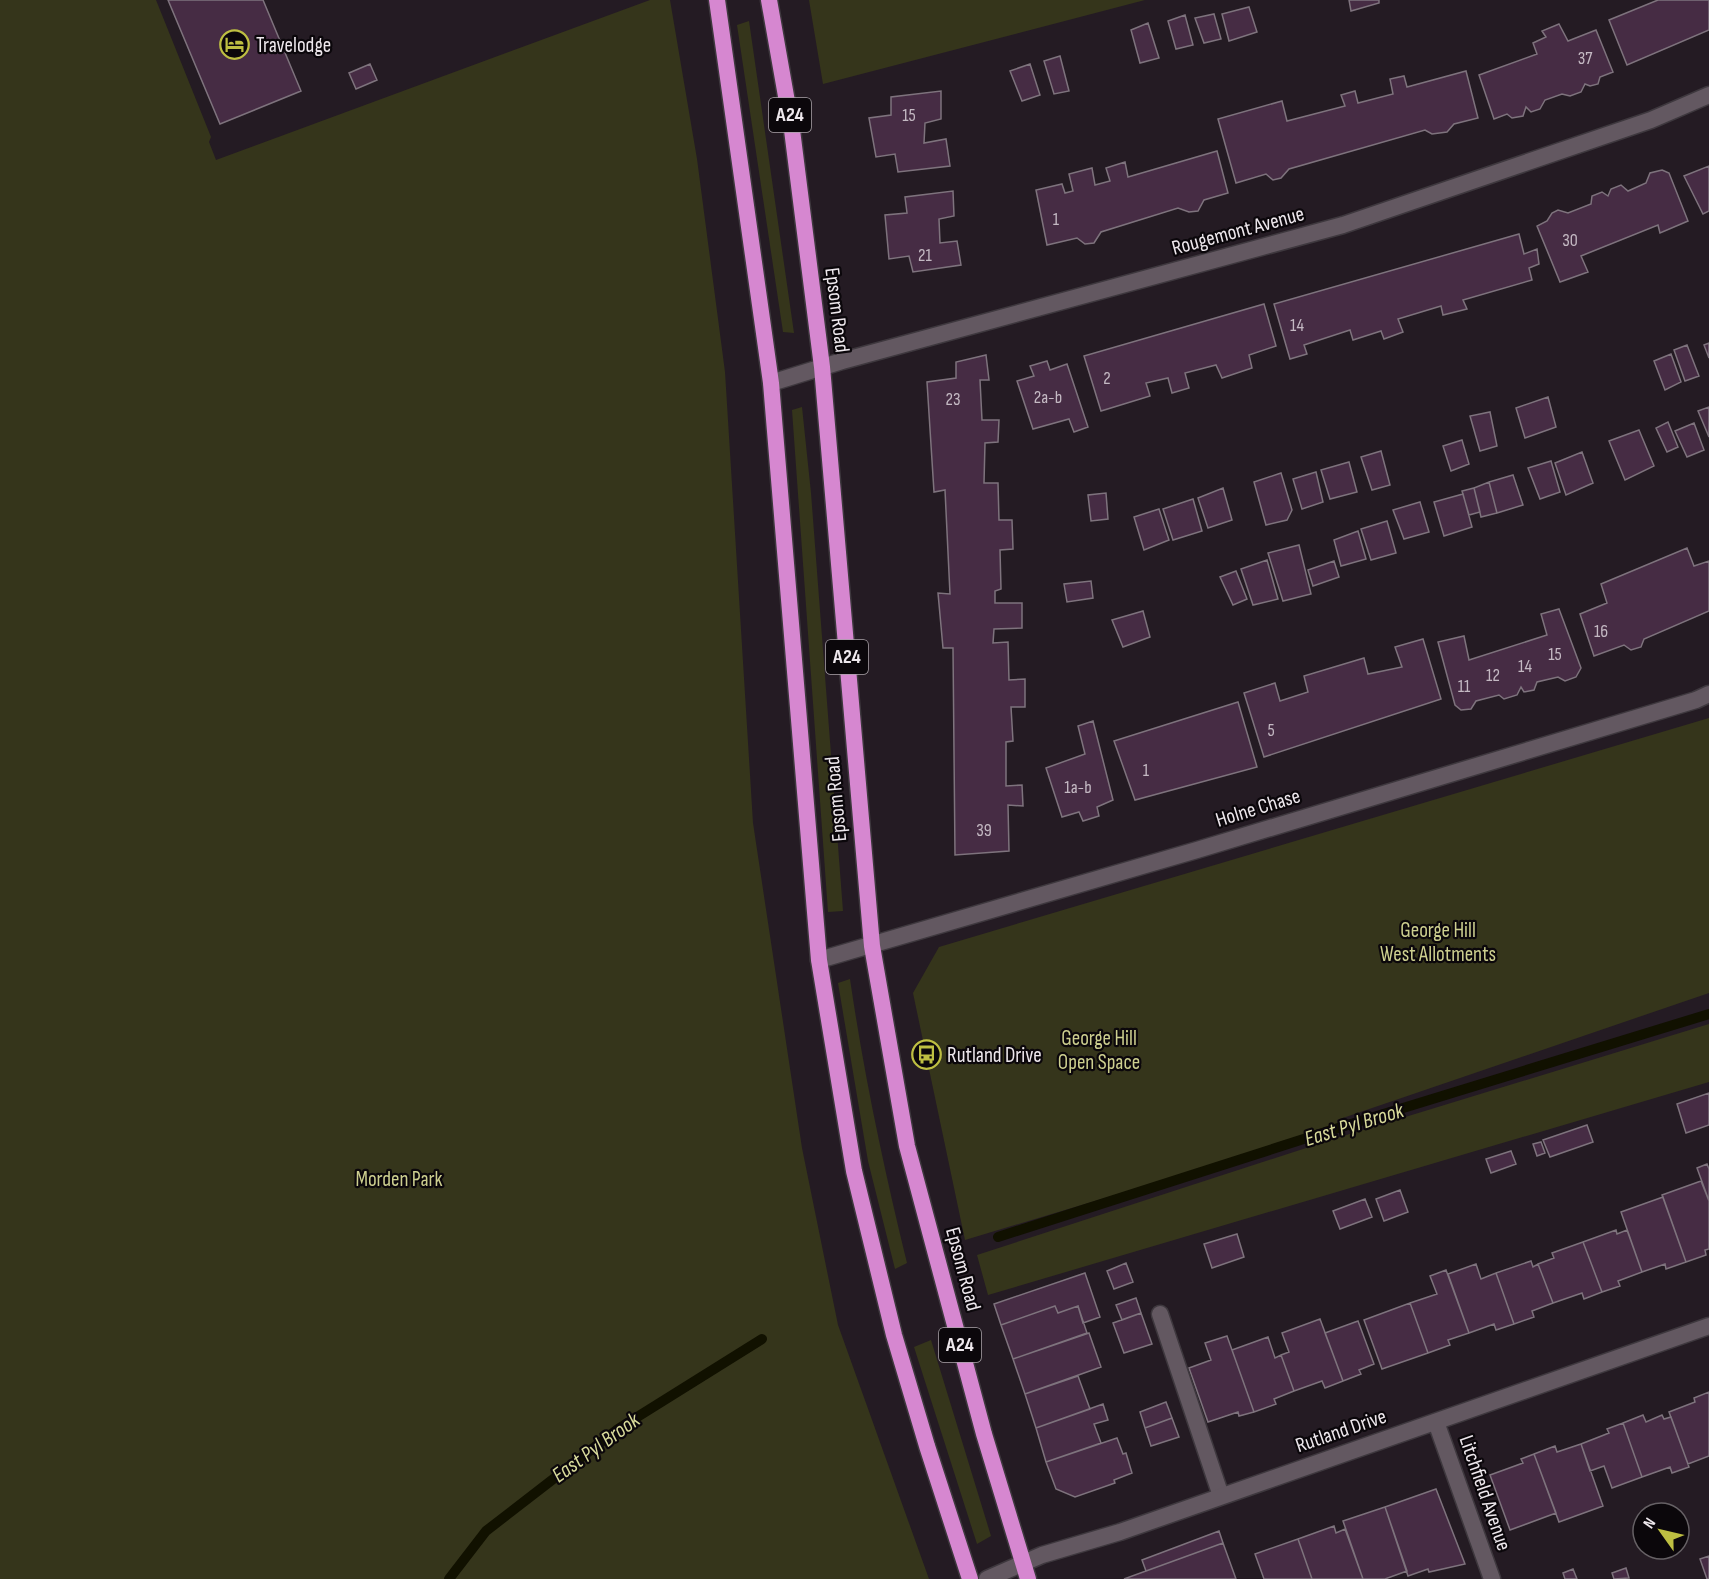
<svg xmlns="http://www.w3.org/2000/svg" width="1709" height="1579" font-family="'Sofia Sans Condensed',sans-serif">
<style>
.green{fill:#35351b}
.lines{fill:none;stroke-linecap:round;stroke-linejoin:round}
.stream{stroke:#110;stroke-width:10}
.building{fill:#462c44;stroke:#7e737d;stroke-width:1.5}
.service-casing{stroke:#3e383e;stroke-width:19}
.minor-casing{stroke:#3e383e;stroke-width:19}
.trunk-casing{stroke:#3e383e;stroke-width:19}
.service{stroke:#635861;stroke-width:16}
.minor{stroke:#635861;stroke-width:16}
.trunk{stroke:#d687d0;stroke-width:16}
.labels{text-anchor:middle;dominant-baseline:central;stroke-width:4.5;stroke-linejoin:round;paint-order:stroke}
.number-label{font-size:18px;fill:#c4b9c3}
.shield{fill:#0b070b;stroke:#aaa4a9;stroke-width:1.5}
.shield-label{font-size:20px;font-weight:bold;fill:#eee8ed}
.poi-label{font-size:21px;fill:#eee8ed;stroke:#0b070b;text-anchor:start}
.street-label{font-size:21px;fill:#eee8ed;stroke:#0b070b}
.park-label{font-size:21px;fill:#cdcf8f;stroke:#0b070b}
.water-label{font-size:22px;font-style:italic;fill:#d9db9b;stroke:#0b070b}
</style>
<rect width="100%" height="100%" fill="#241b23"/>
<path class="green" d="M0,0H156L211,137L209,142L216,160L650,0H670L697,159L725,372L753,823L802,1148L838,1325L929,1579H0Z
M809,0H1145L823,84Z
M749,21L794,333L783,332L737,25Z
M802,407L811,493L843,911L828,912L792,410Z
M1709,718V993L1337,1120L1338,1128L965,1240L913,993L939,947Z
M850,979C864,1075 884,1169 907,1263L895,1269L868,1161L838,983Z
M1709,1024V1082L988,1295L977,1255L1340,1137Z
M931,1340L991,1536L977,1544L914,1347Z"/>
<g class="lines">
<path class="stream" d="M998,1237L1338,1128L1709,1014
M449,1579L486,1531L618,1429L762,1339"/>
</g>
<path class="building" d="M168,0H263L301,91L220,124Z
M1349,0H1379V3L1351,11Z
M1658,0H1709V30L1627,65L1609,20Z
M1249,7L1257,32L1229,41L1222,14Z
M1214,14L1221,39L1204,43L1195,18Z
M1185,15L1193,45L1176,49L1168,21Z
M1148,23L1159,58L1140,63L1131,30Z
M1559,24L1568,41L1596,30L1613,72L1600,77L1598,84L1590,86L1585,84L1581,92L1570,96L1562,94L1545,100L1540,109L1531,112L1526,107L1523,116L1512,118L1507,114L1494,119L1479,75L1537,54L1533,43L1546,37L1542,31Z
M1060,56L1069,91L1054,94L1044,61Z
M370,64L377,80L356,89L349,73Z
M1030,64L1040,95L1022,101L1010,71Z
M1466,71L1478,118L1454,124L1447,132L1432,134L1425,130L1289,169L1281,178L1273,180L1266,174L1236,183L1218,119L1282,101L1287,121L1345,106L1341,95L1355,91L1358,103L1393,94L1390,79L1404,76L1407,87Z
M941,91V119L925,123L924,143L946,139L950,166L898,172L895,154L876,157L869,118L891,115V97Z
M1217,151L1228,193L1204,200L1198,211L1189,212L1178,208L1101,232L1094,243L1085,244L1077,238L1047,245L1036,190L1062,184L1065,193L1073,191L1069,174L1092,168L1095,185L1110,181L1106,168L1125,162L1128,177Z
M1709,166V211L1703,214L1684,176Z
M1662,170L1669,173L1688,221L1660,233L1658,225L1581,256L1588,272L1560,282L1537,226L1547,221L1552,213L1558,210L1568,213L1591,204L1592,196L1602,192L1608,196L1611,189L1621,185L1628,191L1646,183L1650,173Z
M953,191L954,216L939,219L940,243L957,241L961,265L913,272L909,256L889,259L885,215L907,213L905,197Z
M1519,234L1524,254L1537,249L1539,264L1529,268L1532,280L1463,300L1467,309L1443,315L1441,306L1398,319L1403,332L1384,339L1381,331L1353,340L1350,330L1304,345L1307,354L1290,359L1274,304Z
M1264,304L1276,346L1249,355L1252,368L1222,378L1216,365L1185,373L1189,388L1172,393L1168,378L1146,383L1150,396L1101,411L1084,356Z
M1709,343V358L1704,345Z
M1687,345L1699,376L1685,381L1674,350Z
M1671,354L1681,382L1665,390L1654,361Z
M986,355L989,380H980L982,420H999L998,442L985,443L984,483H998L999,520H1012L1013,549L1000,550L1001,589L995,591V603H1022V628L994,629L993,643L1008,642L1009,680L1025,679V707H1011L1013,741L1006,742V786L1022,785L1023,806L1008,805L1009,851L955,855L953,648H943L938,593L950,594L945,490L934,492L927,382L956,378V362Z
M1047,361L1050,370L1067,364L1088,427L1074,432L1069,419L1033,429L1017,381L1034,376L1030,366Z
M1548,397L1556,427L1525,438L1516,408Z
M1709,407V437L1698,411Z
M1490,412L1497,446L1480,451L1470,416Z
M1668,422L1678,447L1667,452L1656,428Z
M1694,423L1704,450L1687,457L1675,431Z
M1639,430L1654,466L1625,480L1609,441Z
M1462,440L1469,464L1451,471L1443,446Z
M1381,451L1390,485L1372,490L1361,457Z
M1582,452L1593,483L1566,495L1555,463Z
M1551,461L1560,492L1540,499L1528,468Z
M1349,462L1357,492L1330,499L1321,470Z
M1316,472L1323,502L1302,509L1293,479Z
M1281,473L1292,510L1287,520L1266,525L1254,482Z
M1513,475L1523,505L1497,513L1489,482Z
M1489,482L1497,513L1481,517L1474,488Z
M1223,488L1232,520L1208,528L1198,498Z
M1474,488L1480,512L1469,515L1462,491Z
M1106,493L1108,519L1091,521L1088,495Z
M1463,494L1472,527L1444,536L1434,502Z
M1193,499L1202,531L1173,540L1163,509Z
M1420,502L1429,532L1404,539L1393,510Z
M1159,509L1169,540L1144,550L1134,517Z
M1387,521L1396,553L1371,560L1361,529Z
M1358,531L1366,559L1341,566L1334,540Z
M1299,545L1311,594L1283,601L1268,553Z
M1687,548L1694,566L1709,561V611L1644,639L1641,647L1631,650L1624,645L1594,656L1580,614L1607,603L1601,584Z
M1267,560L1278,599L1253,605L1241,569Z
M1334,561L1339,577L1313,586L1308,570Z
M1236,571L1247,599L1233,605L1220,577Z
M1091,581L1093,598L1067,602L1064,584Z
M1559,609L1581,668L1576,677L1565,681L1558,677L1537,682L1534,690L1524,692L1521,687L1517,695L1504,699L1499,695L1476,701L1471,709L1461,710L1455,705L1438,642L1464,636L1469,660L1547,635L1541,614Z
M1143,611L1150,637L1123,647L1112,620Z
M1423,639L1441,699L1264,757L1244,693L1275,683L1280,701L1308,692L1304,676L1364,658L1368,674L1402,667L1395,647Z
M1238,702L1257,767L1135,800L1114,741Z
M1093,721L1113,800L1097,807L1099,816L1083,821L1079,812L1062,817L1046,768L1085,754L1078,726Z
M1709,1093V1125L1686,1133L1677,1104Z
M1587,1125L1593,1142L1550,1157L1543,1140Z
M1541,1142L1545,1153L1537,1156L1533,1144Z
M1511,1151L1516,1164L1491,1173L1486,1159Z
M1707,1164L1709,1169V1201L1697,1168Z
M1701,1181L1709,1201V1249L1705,1250L1706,1255L1686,1262L1662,1195Z
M1400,1190L1408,1212L1384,1221L1376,1199Z
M1663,1197L1686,1262L1666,1269L1665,1264L1642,1272L1621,1212Z
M1365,1199L1372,1217L1340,1229L1333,1211Z
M1616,1230L1617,1234L1627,1230L1642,1272L1618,1281L1620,1286L1602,1292L1583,1242Z
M1237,1234L1244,1257L1212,1268L1204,1244Z
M1583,1242L1602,1292L1584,1299L1582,1293L1553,1303L1538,1264L1554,1258L1552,1253Z
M1531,1261L1533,1267L1538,1264L1553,1303L1532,1311L1534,1317L1514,1324L1496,1273Z
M1126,1263L1133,1282L1114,1289L1107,1271Z
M1476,1264L1481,1279L1496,1273L1514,1324L1496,1330L1494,1324L1469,1333L1448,1274Z
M1446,1270L1469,1333L1448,1340L1450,1345L1428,1353L1410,1303L1437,1294L1430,1276Z
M1085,1273L1100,1317L1083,1323L1078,1306L1058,1313L1055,1306L1001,1325L994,1304Z
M1136,1298L1141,1313L1122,1320L1116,1305Z
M1410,1303L1428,1353L1382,1369L1364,1320Z
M1055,1306L1058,1313L1078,1306L1087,1333L1013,1359L1001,1325Z
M1141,1313L1152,1344L1124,1353L1113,1323Z
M1320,1319L1343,1381L1325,1388L1322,1381L1294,1391L1281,1355L1289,1352L1282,1333Z
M1358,1321L1374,1364L1359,1370L1361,1374L1343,1381L1325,1333Z
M1089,1333L1101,1367L1025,1394L1013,1359Z
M1227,1336L1254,1412L1239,1416L1238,1412L1208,1422L1189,1368L1211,1360L1205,1343Z
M1268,1337L1275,1358L1281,1355L1294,1391L1274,1399L1276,1404L1254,1412L1232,1350Z
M1078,1376L1090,1409L1036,1428L1025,1394Z
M1709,1392V1456L1688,1464L1669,1412L1695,1402L1694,1398Z
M1166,1402L1172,1418L1145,1428L1140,1412Z
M1103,1404L1108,1420L1094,1424L1101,1443L1046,1462L1036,1428Z
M1643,1415L1646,1422L1662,1415L1664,1419L1671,1417L1689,1467L1672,1473L1670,1467L1642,1477L1623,1423Z
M1172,1418L1179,1437L1151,1446L1145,1428Z
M1623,1423L1642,1477L1612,1488L1604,1466L1590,1471L1581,1444L1609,1433L1607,1429Z
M1117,1438L1123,1454L1126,1453L1132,1473L1114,1480L1115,1483L1075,1497L1056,1489L1046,1462Z
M1581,1444L1603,1506L1559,1522L1534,1454L1555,1446L1557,1452Z
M1534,1454L1556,1513L1510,1530L1490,1475L1523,1463L1521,1459Z
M1436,1489L1465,1564L1429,1572L1428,1569L1408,1576L1385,1507Z
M1385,1507L1407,1571L1385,1579H1363L1343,1521Z
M1334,1526L1336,1533L1345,1529L1363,1579H1312L1298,1539Z
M1219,1531L1223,1543L1146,1571L1142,1560Z
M1298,1539L1312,1579H1264L1255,1554Z
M1223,1543L1236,1579H1124Z
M1709,1556V1579H1707L1700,1559Z
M1626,1568L1629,1578L1614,1579L1612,1573Z
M1573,1569L1577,1579H1565L1563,1573Z"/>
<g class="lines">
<defs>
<path id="service" d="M1160,1314L1221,1496"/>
<path id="minor" d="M771,383L842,361L1343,225L1651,120L1709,95
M819,960L1197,850L1696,700L1709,694
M1436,1422L1492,1579
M987,1579L1042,1555L1120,1532L1709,1326"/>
<path id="trunk" d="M717,0L771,383L819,960L854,1171L894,1335L927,1446L970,1579
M769,0L792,130L822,367L872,946L907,1146L984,1434L1028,1579"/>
</defs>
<use href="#service" class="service-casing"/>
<use href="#minor" class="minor-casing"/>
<use href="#trunk" class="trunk-casing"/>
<use href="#service" class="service"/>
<use href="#minor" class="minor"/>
<use href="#trunk" class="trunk"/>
</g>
<defs>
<symbol id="hotel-ring" viewBox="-11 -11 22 22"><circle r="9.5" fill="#0b070b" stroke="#bebf42" stroke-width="1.5"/><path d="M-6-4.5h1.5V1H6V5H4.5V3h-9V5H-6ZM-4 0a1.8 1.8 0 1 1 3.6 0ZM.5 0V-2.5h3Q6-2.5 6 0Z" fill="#bebf42"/></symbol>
<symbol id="bus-ring" viewBox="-11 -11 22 22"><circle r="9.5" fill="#0b070b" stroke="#bebf42" stroke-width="1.5"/><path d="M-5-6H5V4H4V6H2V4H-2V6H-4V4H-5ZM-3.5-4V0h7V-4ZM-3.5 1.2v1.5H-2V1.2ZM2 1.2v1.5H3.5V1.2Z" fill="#bebf42"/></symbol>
</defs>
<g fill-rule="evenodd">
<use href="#hotel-ring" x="218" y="28" width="33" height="33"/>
<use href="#bus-ring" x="910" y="1038" width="33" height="33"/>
</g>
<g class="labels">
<g class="number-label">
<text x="1585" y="58">37</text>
<text x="909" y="115">15</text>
<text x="1056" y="219">1</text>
<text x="1570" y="240">30</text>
<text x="925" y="255">21</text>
<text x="1297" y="325">14</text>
<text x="1107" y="378">2</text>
<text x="1048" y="397">2a-b</text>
<text x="953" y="399">23</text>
<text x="1601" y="631">16</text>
<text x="1555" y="654">15</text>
<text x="1525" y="666">14</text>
<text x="1493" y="675">12</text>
<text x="1464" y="686">11</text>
<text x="1271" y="730">5</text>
<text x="1146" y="770">1</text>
<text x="1078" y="787">1a-b</text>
<text x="984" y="830">39</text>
</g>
<g class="shield">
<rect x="769" y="98" width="42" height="34" rx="4.5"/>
<rect x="826" y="640" width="42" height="34" rx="4.5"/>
<rect x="939" y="1328" width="42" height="34" rx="4.5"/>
</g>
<g class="shield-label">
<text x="790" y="115">A24</text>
<text x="847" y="657">A24</text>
<text x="960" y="1345">A24</text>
</g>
<g class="poi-label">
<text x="256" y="45">Travelodge</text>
<text x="947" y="1055">Rutland Drive</text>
</g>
<g class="street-label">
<text transform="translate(1238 231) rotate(-15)">Rougemont Avenue</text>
<text transform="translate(837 310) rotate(83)">Epsom Road</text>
<text transform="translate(836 799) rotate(-95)">Epsom Road</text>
<text transform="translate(1258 808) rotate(-17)">Holne Chase</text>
<text transform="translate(963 1269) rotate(75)">Epsom Road</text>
<text transform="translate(1341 1431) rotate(-19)">Rutland Drive</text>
<text transform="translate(1485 1493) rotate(71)">Litchfield Avenue</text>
</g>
<g class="park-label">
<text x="1438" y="930">George Hill<tspan x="1438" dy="24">West Allotments</tspan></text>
<text x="1099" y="1038">George Hill<tspan x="1099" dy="24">Open Space</tspan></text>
<text x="399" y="1179">Morden Park</text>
</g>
<g class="water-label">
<text transform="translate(1354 1125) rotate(-17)">East Pyl Brook</text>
<text transform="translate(596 1448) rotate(-36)">East Pyl Brook</text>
</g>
</g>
<g transform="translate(1661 1531) rotate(304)"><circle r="28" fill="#0b070b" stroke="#666165" stroke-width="1.5"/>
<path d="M0-4.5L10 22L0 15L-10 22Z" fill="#bebf42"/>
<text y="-9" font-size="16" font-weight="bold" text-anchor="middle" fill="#eee8ed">N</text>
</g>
</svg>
